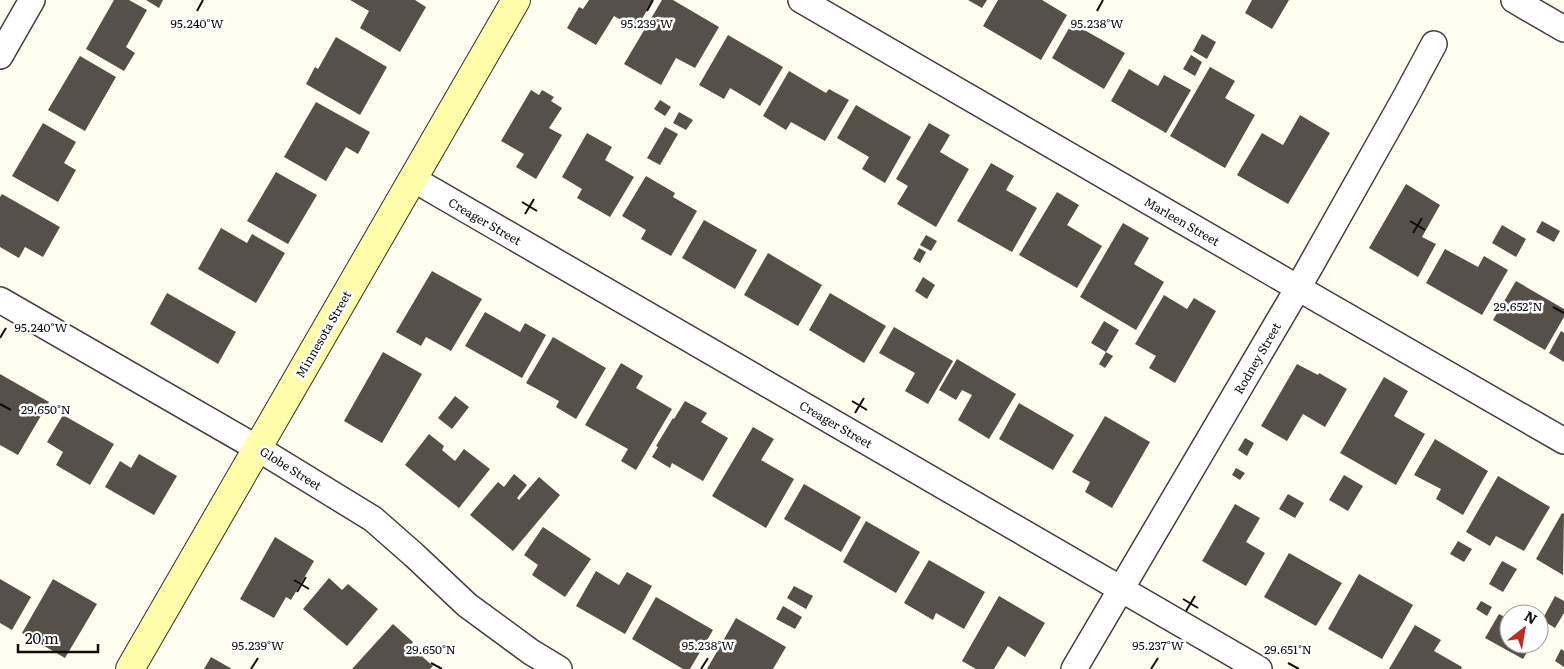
<svg xmlns="http://www.w3.org/2000/svg" width="1564" height="669" font-family="Literata,serif">
<style>
.building{fill:#57504a}
.lines{fill:none;stroke-linecap:round;stroke-linejoin:round}
.street-casing{stroke:#414141;stroke-width:28}
.secondary-casing{stroke:#303030;stroke-width:30}
.street{stroke:#fff;stroke-width:25}
.secondary{stroke:#fffdaa;stroke-width:28}
.ticks{fill:none;stroke:#0e0e0e;stroke-width:2}
.labels{text-anchor:middle;dominant-baseline:central;stroke-width:5;stroke-linejoin:round;paint-order:stroke}
.street-label{font-size:12px;fill:#0e0e0e;stroke:#fff}
.ticks-label{font-size:12px;text-anchor:middle;fill:#0e0e0e;stroke:#fff;stroke-width:5;stroke-linejoin:round;paint-order:stroke}
</style>
<rect width="100%" height="100%" fill="#fffdef"/>
<path class="building" d="M114,0H129L147,10L126,47L135,53L124,71L86,49Z
M146,0H163L159,8Z
M350,0H415L426,7L400,52L360,28L369,11Z
M589,0H653L636,29L614,16L596,45L567,28L579,7L583,9Z
M662,0H673L719,27L695,68L676,58L661,85L624,64Z
M968,0H987L982,8Z
M998,0H1042L1067,15L1041,60L983,26Z
M1252,0H1289L1272,29L1245,13Z
M1072,23L1125,53L1104,89L1052,58Z
M1202,34L1216,42L1207,59L1193,51Z
M728,35L783,67L760,106L730,88L724,99L699,85Z
M336,37L387,67L360,115L306,84L315,67L318,69Z
M1191,55L1202,62L1195,76L1183,69Z
M80,56L116,77L85,131L48,110Z
M1210,67L1235,81L1225,98L1255,115L1225,168L1170,136Z
M1129,69L1158,86L1164,75L1191,90L1166,133L1111,101Z
M789,71L826,93L829,89L849,100L825,141L791,122L786,130L763,116Z
M531,90L539,95L542,90L554,97L551,101L562,108L549,128L562,135L536,179L516,167L524,154L501,141Z
M660,100L671,107L665,116L654,109Z
M316,102L370,132L358,154L346,147L326,181L284,157Z
M856,105L911,137L885,183L862,169L869,157L837,138Z
M679,112L693,120L686,130L673,123Z
M1300,115L1330,133L1288,204L1237,175L1262,133L1283,145Z
M43,123L76,142L64,163L76,170L58,202L12,176Z
M929,123L950,135L940,152L969,169L936,227L897,204L908,186L896,179Z
M665,127L678,134L660,165L647,158Z
M587,133L612,147L605,160L634,177L610,217L577,198L582,189L562,177Z
M991,163L1014,176L1006,190L1037,208L1012,252L957,221Z
M276,172L317,195L288,244L247,221Z
M646,176L675,193L673,197L697,211L671,256L641,239L646,230L622,216Z
M1406,184L1440,205L1422,237L1436,244L1418,277L1369,248Z
M1057,192L1079,205L1067,225L1102,246L1077,288L1019,255Z
M2,194L60,227L43,257L25,247L19,258L0,247V197Z
M704,220L757,250L735,289L682,258Z
M1542,221L1560,231L1554,242L1536,232Z
M1123,223L1149,238L1134,264L1164,282L1136,330L1080,297Z
M1502,225L1526,239L1516,257L1492,243Z
M221,228L247,243L252,234L285,253L256,303L198,269Z
M926,235L937,241L931,251L920,245Z
M919,248L926,252L920,263L913,259Z
M1445,249L1478,267L1484,256L1508,270L1482,315L1426,283Z
M768,253L822,285L798,326L744,295Z
M432,271L482,299L451,351L426,337L421,346L396,332Z
M923,277L935,285L927,299L915,291Z
M1516,281L1564,309V317L1545,350L1493,320Z
M167,293L236,332L218,364L150,324Z
M830,293L886,326L864,363L809,330Z
M1164,295L1187,309L1194,298L1216,311L1175,383L1149,368L1156,356L1135,344Z
M485,312L520,332L525,323L546,335L522,378L465,346Z
M1104,321L1119,330L1106,352L1091,343Z
M894,327L953,361L928,404L905,391L915,373L879,353Z
M1561,331L1564,333V362L1549,353Z
M553,337L606,368L576,419L556,407L559,401L526,383Z
M383,352L422,374L382,443L344,421Z
M1106,352L1113,356L1105,368L1099,364Z
M957,359L1016,394L989,439L958,420L972,395L962,390L956,400L939,390Z
M621,363L643,376L636,388L672,409L636,470L621,461L628,449L585,425Z
M1297,364L1318,375L1319,373L1347,389L1325,427L1303,414L1287,441L1261,426Z
M0,374L49,402L18,455L0,445Z
M1384,377L1408,391L1394,416L1425,434L1396,485L1340,453Z
M455,396L469,407L452,429L438,418Z
M685,401L707,413L701,422L728,438L703,481L672,463L670,468L652,457L658,447L656,446L673,418L674,419Z
M1019,403L1074,435L1053,470L999,439Z
M63,415L114,444L90,485L56,465L63,452L47,442Z
M1105,416L1150,442L1112,508L1085,492L1090,482L1072,472Z
M753,427L774,439L761,460L794,479L766,528L712,496Z
M429,434L444,446L442,450L455,461L464,449L490,469L459,508L405,465Z
M1245,438L1254,443L1247,456L1238,450Z
M1435,439L1488,471L1463,515L1436,499L1441,489L1414,475Z
M139,454L177,476L154,515L105,487L120,461L131,468Z
M1236,468L1245,473L1240,480L1232,475Z
M514,474L527,485L517,498L519,500L539,477L560,495L513,551L470,515L498,482L504,487Z
M1344,475L1363,486L1348,511L1329,500Z
M1498,476L1550,507L1524,551L1496,536L1490,546L1466,532Z
M804,484L861,517L841,552L784,519Z
M1288,494L1304,503L1295,518L1279,509Z
M1235,504L1260,518L1246,542L1265,553L1246,586L1202,561Z
M1562,513L1564,514L1563,575L1536,559Z
M866,521L920,552L896,593L843,562Z
M543,527L591,559L565,597L532,575L538,565L524,555Z
M275,537L314,561L291,600L286,597L274,618L240,599Z
M1458,541L1472,549L1464,562L1450,554Z
M1289,553L1342,583L1316,626L1264,597Z
M929,560L985,592L964,629L936,613L933,620L904,603Z
M1502,561L1517,569L1503,592L1489,584Z
M596,571L619,585L627,572L652,586L625,634L576,606Z
M1359,574L1413,605L1382,659L1328,629Z
M329,578L342,590L348,584L378,609L347,646L303,609Z
M0,579L31,597L12,630L0,623Z
M53,579L97,604L65,658L22,633Z
M794,586L813,596L806,609L787,598Z
M999,596L1045,623L1025,657L1008,646L994,669H976L962,661Z
M1555,596L1564,601V613L1555,628L1542,620Z
M656,597L713,630L690,669H683L632,639Z
M1481,601L1492,607L1487,616L1476,609Z
M783,606L802,617L795,629L776,619Z
M1499,614L1509,619V644H1532L1523,659L1485,638Z
M736,618L786,647L773,669H707Z
M393,624L413,642L410,646L433,666L430,669H352Z
M1415,625L1441,640L1434,651L1462,667L1461,669H1389Z
M1561,649L1564,651V667L1555,661Z
M211,657L232,669H204Z"/>
<g class="lines">
<defs>
<path id="street" d="M801,0L1298,288L1564,441
M1514,0L1564,29
M0,56L32,0
M413,179L1259,669
M0,300L257,448L373,519L414,555L467,605L531,652L559,669
M1074,669L1298,288L1405,98L1434,44"/>
<path id="secondary" d="M130,669L516,0"/>
</defs>
<use href="#street" class="street-casing"/>
<use href="#secondary" class="secondary-casing"/>
<use href="#street" class="street"/>
<use href="#secondary" class="secondary"/>
</g>
<path class="ticks" d="M197,11L203,0M647,11L653,0M1097,11L1103,0M522,202L537,211M525,214L534,199M1410,221L1425,230M1413,233L1422,218M1553,307L1564,313M0,338L6,328M852,401L867,410M0,404L11,410M855,413L864,398M294,580L309,589M297,592L306,577M1183,599L1198,608M1186,611L1195,596M431,663L442,669M1288,663L1299,669M251,669L258,658M701,669L708,658M1151,669L1158,658"/>
<g class="labels">
<g class="street-label">
<text transform="translate(485 221) rotate(30)">Creager Street</text>
<text transform="translate(1182 221) rotate(30)">Marleen Street</text>
<text transform="translate(323 334) rotate(-60)">Minnesota Street</text>
<text transform="translate(1257 358) rotate(-60)">Rodney Street</text>
<text transform="translate(836 424) rotate(30)">Creager Street</text>
<text transform="translate(291 468) rotate(32)">Globe Street</text>
</g>
</g>
<g class="ticks-label">
<text x="197" y="28">95.240°W</text>
<text x="647" y="28">95.239°W</text>
<text x="1097" y="28">95.238°W</text>
<text x="1518" y="311">29.652°N</text>
<text x="41" y="332">95.240°W</text>
<text x="46" y="414">29.650°N</text>
<text x="258" y="650">95.239°W</text>
<text x="708" y="650">95.238°W</text>
<text x="1158" y="650">95.237°W</text>
<text x="431" y="654">29.650°N</text>
<text x="1288" y="654">29.651°N</text>
</g>
<g transform="translate(1524 629) rotate(31)"><circle r="24" fill="#ffffff" stroke="#9f9f9f"/>
<path d="M0-4L9 19L0 12L-9 19Z" fill="#c12923"/>
<text y="-8" font-size="14" font-weight="bold" text-anchor="middle" fill="#0e0e0e">N</text>
</g>
<path d="M18 644v8h80v-8" fill="none" stroke="#0e0e0e" stroke-width="2.5"/>
<text x="25" y="644" font-size="15" fill="#0e0e0e" stroke="#ffffff" stroke-width="4" paint-order="stroke">20 m</text>
</svg>
